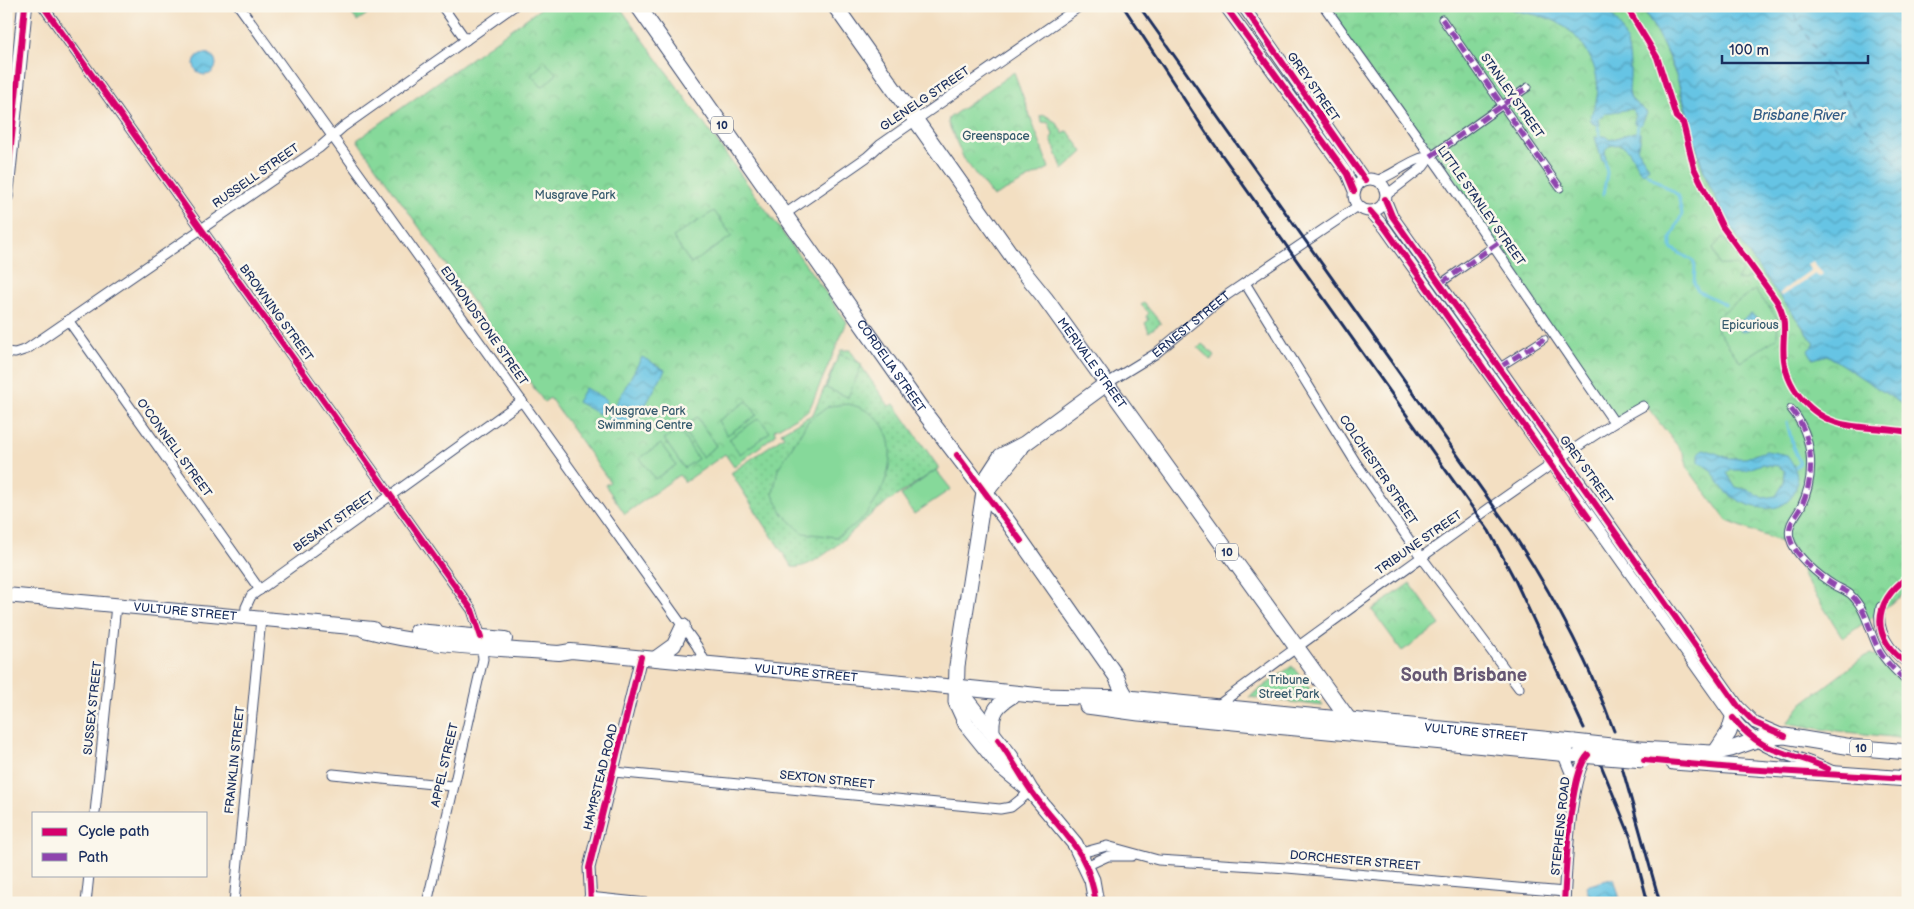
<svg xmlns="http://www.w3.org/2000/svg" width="1914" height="909" font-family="'Balsamiq Sans',sans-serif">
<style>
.grass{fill:url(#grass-dots);stroke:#50847c}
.park{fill:url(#park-crowns);stroke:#50847c}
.garden{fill:#86d99a;stroke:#50847c}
.water{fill:url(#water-waves);stroke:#407aa1;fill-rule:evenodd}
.pier{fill:#f3dfc2}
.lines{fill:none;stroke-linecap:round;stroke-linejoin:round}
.stream{stroke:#66c4e4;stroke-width:3}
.ferry{stroke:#325c86;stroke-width:1;stroke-dasharray:6 5;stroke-linecap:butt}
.pedestrian-casing{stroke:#3b496d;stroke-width:9}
.minor-casing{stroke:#3b496d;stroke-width:11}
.tertiary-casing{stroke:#3b496d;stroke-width:13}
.secondary-casing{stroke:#3b496d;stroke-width:16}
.primary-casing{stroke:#3b496d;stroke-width:17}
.pedestrian{stroke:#fff;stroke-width:7}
.minor{stroke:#fff;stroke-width:9}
.tertiary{stroke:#fff;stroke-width:11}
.secondary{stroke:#fff;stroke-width:14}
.primary{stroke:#fff;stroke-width:15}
.rail{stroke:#1b2f5e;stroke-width:3}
.primary-bridge-casing{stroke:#3b496d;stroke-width:17;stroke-linecap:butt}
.primary-bridge{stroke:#fff;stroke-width:15}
.quiet{stroke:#8e44ad;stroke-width:5;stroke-dasharray:10 5;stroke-linecap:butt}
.cycleway-casing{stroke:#fbf7ec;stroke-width:9}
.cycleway{stroke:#d6006c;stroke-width:6}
.labels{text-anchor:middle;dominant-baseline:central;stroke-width:5;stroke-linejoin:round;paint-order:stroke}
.shield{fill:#fbf7ec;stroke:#5e6b89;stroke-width:1}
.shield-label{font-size:11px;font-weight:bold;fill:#1b2f5e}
.street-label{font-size:12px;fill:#1b2f5e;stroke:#fbf7ec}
.park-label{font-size:12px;fill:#365a6d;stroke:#fbf7ec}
.water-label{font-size:14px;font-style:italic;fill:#325c86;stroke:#fbf7ec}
.district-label{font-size:18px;font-weight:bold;fill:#665873;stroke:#fbf7ec}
</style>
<defs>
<pattern id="grass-dots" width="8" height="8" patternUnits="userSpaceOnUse" patternTransform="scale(1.25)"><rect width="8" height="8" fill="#86d99a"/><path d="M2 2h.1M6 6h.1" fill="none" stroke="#73bb87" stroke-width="1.8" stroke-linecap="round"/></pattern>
<pattern id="park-crowns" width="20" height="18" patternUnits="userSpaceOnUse" patternTransform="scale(1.25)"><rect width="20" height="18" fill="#86d99a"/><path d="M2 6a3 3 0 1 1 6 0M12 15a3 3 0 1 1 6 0" fill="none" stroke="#73bb87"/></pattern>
<pattern id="water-waves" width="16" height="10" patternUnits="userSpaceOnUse" patternTransform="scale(1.25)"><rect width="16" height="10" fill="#66c4e4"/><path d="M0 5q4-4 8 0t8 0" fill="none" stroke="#53a0bc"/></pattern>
</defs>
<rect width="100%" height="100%" fill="#fbf7ec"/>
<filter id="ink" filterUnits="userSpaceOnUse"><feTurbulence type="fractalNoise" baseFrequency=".02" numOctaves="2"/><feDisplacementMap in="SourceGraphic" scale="10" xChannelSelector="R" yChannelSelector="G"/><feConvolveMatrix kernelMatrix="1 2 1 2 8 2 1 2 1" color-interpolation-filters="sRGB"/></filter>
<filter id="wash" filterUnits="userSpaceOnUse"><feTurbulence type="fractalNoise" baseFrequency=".0096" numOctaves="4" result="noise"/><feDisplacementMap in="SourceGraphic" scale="20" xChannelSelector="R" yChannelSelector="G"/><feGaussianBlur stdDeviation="1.12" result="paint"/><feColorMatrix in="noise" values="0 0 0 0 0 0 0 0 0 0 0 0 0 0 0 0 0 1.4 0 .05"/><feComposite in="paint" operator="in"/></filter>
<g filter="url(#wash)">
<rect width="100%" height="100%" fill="#f3dfc2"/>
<path class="grass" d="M346,6H379L357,21Z
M1045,115L1057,123L1063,134L1068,131L1083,152L1063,170L1051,139L1053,135L1049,123L1042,122L1040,116Z
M1144,303L1161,323L1149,332L1145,323L1149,320L1146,316L1149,313L1141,305Z
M1202,344L1215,355L1211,360L1198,348Z
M841,350H850L889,406L894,404L939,468C917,483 895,496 874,512C857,526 815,571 792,567L731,473L784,436L781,432L813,414Z"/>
<path class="park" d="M544,6H619L847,322L809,410L774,430L776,434L734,467L725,454L685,482L679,475L625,514L605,485L610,482L550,398L544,402L357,140Z
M1324,6H1642L1661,40L1677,78L1695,146L1707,181L1752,258L1815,344L1812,359L1827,354L1908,408V591L1843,638L1805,578L1791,546L1727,521L1688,469L1684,454L1644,403L1614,422Z
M1014,72L1049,168L993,197L964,159L948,123L949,118Z
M1410,583L1440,625L1402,651L1372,610Z
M1871,654L1879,658L1908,689V739L1821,729L1787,723L1803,703L1865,656Z
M1292,666L1323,706L1249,697Z"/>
<path class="garden" d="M545,62L557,74L542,87L531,75Z
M714,211L732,236L691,264L673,237Z
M1723,237L1752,275L1744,280H1737L1742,271L1736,265H1719L1713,248Z
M1755,290L1778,319L1777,338L1740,362L1716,328V317Z
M839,354L862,364L848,397L826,388Z
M747,401L757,415L727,435L718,421Z
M848,404C909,417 895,485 861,520C854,527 844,532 836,537L803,533L783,514L773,494L778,469L808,421L829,406Z
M697,417L716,446L702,457L682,428Z
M759,418L770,432L740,454L729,439Z
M679,430L698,459L684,468L664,439Z
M661,444L676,465L655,479L640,458Z
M936,470L951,489L914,514L901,495Z"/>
<path class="water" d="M1506,6H1603C1625,26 1631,48 1630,77C1630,83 1628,91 1630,96C1633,104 1642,106 1647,113L1641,125L1634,123L1635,115L1632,109L1605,113L1599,119L1600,125L1593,124L1590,119C1591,112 1596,106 1597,97C1602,66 1579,30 1550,19C1536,13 1519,14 1506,6Z
M1642,6H1908V408L1827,355L1813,359L1808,350L1815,344C1778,291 1731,240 1707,179C1694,146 1688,111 1677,78C1668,52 1655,29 1642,6Z
M194 64a11 11 0 1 1 22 0a11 11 0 1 1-22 0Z
M1634,132L1640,133V141L1637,148L1649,167L1643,174C1630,162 1633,139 1609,146L1605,151L1606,161H1602L1595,137L1605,136L1610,140Z
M1751,314L1757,318L1758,323L1745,332L1740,331L1738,323Z
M642,357L665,370L630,433L607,420Z
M585,388L607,400L599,414L577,402Z
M1704,449L1729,458H1746L1766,451L1787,455C1795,466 1800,476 1795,490C1784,520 1742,508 1724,490C1719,485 1717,477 1711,471C1708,467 1703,465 1699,462V452ZM1762,464L1778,466L1785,471L1784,483L1776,496L1763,498L1748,490L1735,487L1727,473L1730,470H1746Z
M1614,878L1621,903H1591L1586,886Z"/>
<path class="pier" d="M1813,261L1823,274L1819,277L1815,274L1781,296L1779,293L1811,270L1807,265Z"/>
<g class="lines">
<path class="stream" d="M1598,126L1600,136
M1637,133L1638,124
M1646,173L1678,195L1682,214L1671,238V248L1693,261L1695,266L1694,283L1698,291L1725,304
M1603,195L1607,173L1605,161
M1787,422L1793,447L1800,463L1796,467"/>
<path class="ferry" d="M1789,6L1857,117L1908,178"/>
</g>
</g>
<g filter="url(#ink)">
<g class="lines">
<defs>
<path id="pedestrian" d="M1442,19L1560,188
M1431,156L1528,87
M1441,283L1498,243
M1500,367L1544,339
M1791,409C1814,436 1816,476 1801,507C1795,518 1787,524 1790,538C1794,555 1819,576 1834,585C1839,588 1845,590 1850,594C1867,609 1869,633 1880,652C1887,664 1898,673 1908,683"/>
<g id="minor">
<path d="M43,6L472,610L481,637L483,659L428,899"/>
<path d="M239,6L697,646L705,662"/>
<path d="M442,6L466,40"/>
<path d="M1324,6L1441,170L1614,422"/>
<path d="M1376,181C1396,174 1410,159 1431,156"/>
<path d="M1385,196L1423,167L1431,156"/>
<path d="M785,214L867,157L880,145L1080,6"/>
<path d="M1245,283L1356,463L1414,547L1519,688"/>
<path d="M68,320L260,590"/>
<path d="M6,352L15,353L27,349L319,148L343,127L514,6"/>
<path id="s1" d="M1106,384L1155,354L1227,295L1358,206"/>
<path d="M1881,607C1875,630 1890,651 1908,664"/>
<path d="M245,618L246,607L251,596L522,401"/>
<path d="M1217,706C1310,637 1404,570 1498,502C1546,469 1592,434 1643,406"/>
<path d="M614,772L1000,809L1011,807L1031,791"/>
<path d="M333,774L452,786"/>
<path d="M95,813L116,605"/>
<path d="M1081,853L1107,846L1158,860L1287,868L1565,892"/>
<path d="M1086,866L1108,856H1132"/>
<path d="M589,897L646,903"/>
<path d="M86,903L89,875"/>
<path d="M234,903L261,619"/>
</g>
<path id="tertiary" d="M1225,6L1347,174L1354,191
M1243,6L1365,180
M1354 195a16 16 0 1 1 32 0a16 16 0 1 1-32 0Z
M1385,199L1392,216L1738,706L1755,723L1783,735
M1370,211L1385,228L1733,718C1766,758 1791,751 1833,772
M1563,753L1575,782
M591,903L589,868L641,657
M1564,903C1566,872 1569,774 1588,755"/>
<g id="secondary">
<path d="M6,196L25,6"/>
<path id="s2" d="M6,595L373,629"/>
<path id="s3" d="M364,630C427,647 495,648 559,653L571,651L956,687"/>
<path d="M417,631L505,639"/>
<path d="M656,658L674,645L683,626"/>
</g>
<g id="primary">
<path id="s4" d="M638,6L920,407L1008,522L1116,676C1126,701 1129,704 1155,713"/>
<path id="s5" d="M835,6L1019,266L1045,298L1349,720"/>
<path d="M985,493L1021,448"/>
<path id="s6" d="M956,687L1042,696L1128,698L1574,742"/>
<path d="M956,687L1011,757L1031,791L1075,844L1092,880L1096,903"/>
<path d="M1087,706L1139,713L1580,755"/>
<path d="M992,732C991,711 997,704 1015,694"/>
<path d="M1639,749L1712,753L1731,749L1762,738L1785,736L1852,747L1908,752"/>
<path d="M1715,753L1729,732L1733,718"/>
<path d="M1673,762L1908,779"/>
<path d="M1031,791L1000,766L966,724L956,702L957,666L986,479L1001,456L1024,444L1106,384"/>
</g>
</defs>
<use href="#pedestrian" class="pedestrian-casing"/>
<use href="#minor" class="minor-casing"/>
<use href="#tertiary" class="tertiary-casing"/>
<use href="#secondary" class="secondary-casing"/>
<use href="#primary" class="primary-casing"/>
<use href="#pedestrian" class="pedestrian"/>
<use href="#minor" class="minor"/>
<use href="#tertiary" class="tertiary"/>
<use href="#secondary" class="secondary"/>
<use href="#primary" class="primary"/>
<path class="rail" d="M1123,6L1207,134L1489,531L1515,580L1584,728
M1139,6L1512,532C1553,595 1588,660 1614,731
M1601,765L1631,838L1648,903
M1622,767L1660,903"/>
<defs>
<path id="primary-bridge" d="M1574,742L1639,749
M1580,755L1644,760"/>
</defs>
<use href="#primary-bridge" class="primary-bridge-casing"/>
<use href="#primary-bridge" class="primary-bridge"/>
<path class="quiet" d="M1442,19L1560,188
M1431,156L1528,87
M1441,283L1498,243
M1500,367L1544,339
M1791,409C1814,436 1816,476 1801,507C1795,518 1787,524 1790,538C1794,555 1819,576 1834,585C1839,588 1845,590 1850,594C1867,609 1869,633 1880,652C1887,664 1898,673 1908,683"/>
<defs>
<path id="cycleway" d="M43,6L472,610L481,637
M1225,6L1347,174L1354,191
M1243,6L1365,180
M1626,6L1657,57L1676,117L1683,123L1694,168L1722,226L1776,300C1790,323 1781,336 1784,360C1788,392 1815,420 1847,425C1867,429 1888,428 1908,432
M6,196L25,6
M1385,199L1392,216L1738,706L1755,723L1785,736
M1370,211L1385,228L1589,518
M957,455L1021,541
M1908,577C1872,603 1870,638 1908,664
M1733,718C1766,758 1787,749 1828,769
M998,740C1011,757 1020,775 1032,792C1062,835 1087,844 1096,903
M1644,760L1744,769L1908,779
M591,903L589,868L641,657
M1564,903C1566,872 1569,774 1588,755"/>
</defs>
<use href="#cycleway" class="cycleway-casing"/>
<use href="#cycleway" class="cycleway"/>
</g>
</g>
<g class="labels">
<g class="shield">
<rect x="711" y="116.5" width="22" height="17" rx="4"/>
<rect x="1216" y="543.5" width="22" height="17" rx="4"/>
<rect x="1850" y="739.5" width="22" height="17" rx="4"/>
</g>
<g class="shield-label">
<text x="722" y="125">10</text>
<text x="1227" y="552">10</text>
<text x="1861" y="748">10</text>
</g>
<g class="street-label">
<text transform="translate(1313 87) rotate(55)">GREY STREET</text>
<text transform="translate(1512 96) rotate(55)">STANLEY STREET</text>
<text transform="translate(925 99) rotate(-34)">GLENELG STREET</text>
<text transform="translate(256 176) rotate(-35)">RUSSELL STREET</text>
<text transform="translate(1481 206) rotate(55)">LITTLE STANLEY STREET</text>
<text transform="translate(276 313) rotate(54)">BROWNING STREET</text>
<text stroke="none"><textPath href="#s1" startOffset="104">ERNEST STREET</textPath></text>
<text transform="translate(484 326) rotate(55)">EDMONDSTONE STREET</text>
<text stroke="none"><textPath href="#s5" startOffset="440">MERIVALE STREET</textPath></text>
<text stroke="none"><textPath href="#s4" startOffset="440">CORDELIA STREET</textPath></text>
<text transform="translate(174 448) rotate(54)">O'CONNELL STREET</text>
<text transform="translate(1378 470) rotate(56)">COLCHESTER STREET</text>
<text transform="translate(1586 470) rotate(54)">GREY STREET</text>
<text transform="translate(334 522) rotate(-35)">BESANT STREET</text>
<text transform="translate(1419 543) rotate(-35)">TRIBUNE STREET</text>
<text stroke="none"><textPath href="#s2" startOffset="180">VULTURE STREET</textPath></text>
<text stroke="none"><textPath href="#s3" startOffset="445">VULTURE STREET</textPath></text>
<text transform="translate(93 708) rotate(-84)">SUSSEX STREET</text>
<text stroke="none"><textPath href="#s6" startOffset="522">VULTURE STREET</textPath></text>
<text transform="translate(235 760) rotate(-84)">FRANKLIN STREET</text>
<text transform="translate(445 765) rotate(-77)">APPEL STREET</text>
<text transform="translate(601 777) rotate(-76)">HAMPSTEAD ROAD</text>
<text transform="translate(827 780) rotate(6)">SEXTON STREET</text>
<text transform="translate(1561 826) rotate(-84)">STEPHENS ROAD</text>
<text transform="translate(1355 861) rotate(5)">DORCHESTER STREET</text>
</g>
<g class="park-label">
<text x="996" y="136">Greenspace</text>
<text x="575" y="195">Musgrave Park</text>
<text x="1750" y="325">Epicurious</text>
<text x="645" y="411">Musgrave Park<tspan x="645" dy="14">Swimming Centre</tspan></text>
<text x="1289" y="680">Tribune<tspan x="1289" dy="14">Street Park</tspan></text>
</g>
<g class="water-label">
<text x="1799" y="115">Brisbane River</text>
</g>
<g class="district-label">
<text x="1464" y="675">South Brisbane</text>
</g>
</g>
<rect width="1914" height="909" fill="none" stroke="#fbf7ec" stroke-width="25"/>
<rect x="32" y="812" width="175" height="65" fill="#fbf7ec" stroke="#a1a7b3"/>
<rect x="42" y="828" width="25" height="8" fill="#d6006c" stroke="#a1a7b3"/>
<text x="78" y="836" font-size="15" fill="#1b2f5e">Cycle path</text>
<rect x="42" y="853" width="25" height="8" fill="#8e44ad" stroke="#a1a7b3"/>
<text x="78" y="862" font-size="15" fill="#1b2f5e">Path</text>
<path d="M1722 55v8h146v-8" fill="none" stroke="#1b2f5e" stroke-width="2.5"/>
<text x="1729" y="55" font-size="15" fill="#1b2f5e" stroke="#fbf7ec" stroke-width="4" paint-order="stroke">100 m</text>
</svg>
